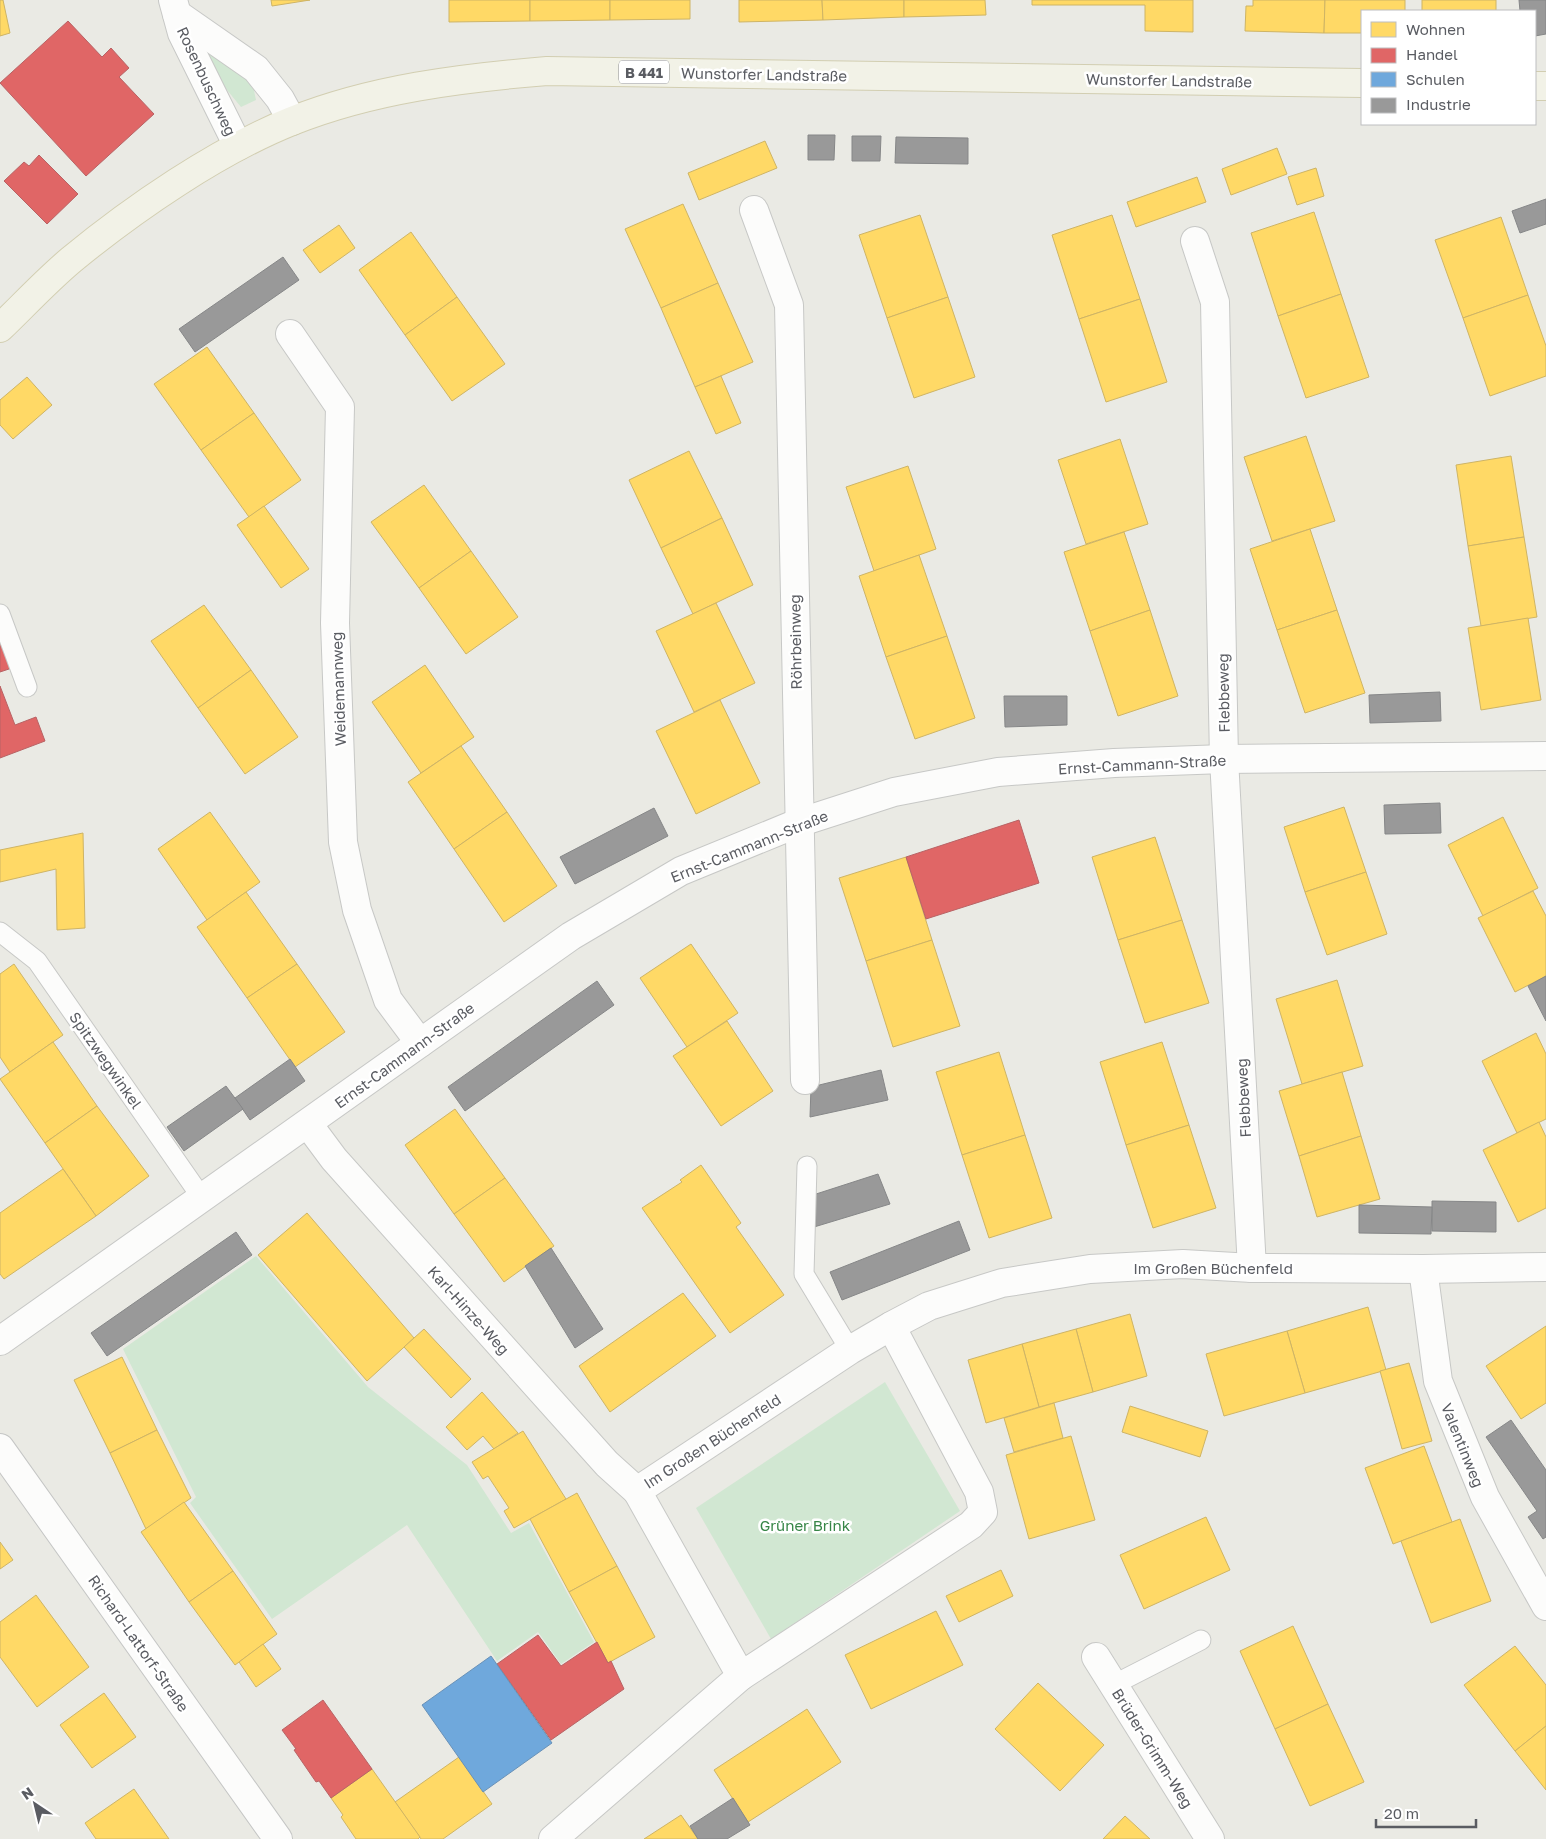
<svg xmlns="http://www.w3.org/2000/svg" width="1546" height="1839" font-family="'Golos Text',sans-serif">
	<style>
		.green { fill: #d1e7d2 }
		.homes { fill: #ffd966; stroke: #ceb465 }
		.shops { fill: #e06666; stroke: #b86365 }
		.schools { fill: #6fa8dc; stroke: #6991b7 }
		.industry { fill: #999; stroke: #868788 }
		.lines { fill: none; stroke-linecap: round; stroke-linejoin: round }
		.lane-casing { stroke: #c7c8c6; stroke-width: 21 }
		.street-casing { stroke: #c7c8c6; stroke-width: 30 }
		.secondary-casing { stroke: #c5c6c5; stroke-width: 30 }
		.primary-casing { stroke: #d2ceb1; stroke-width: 30 }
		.lane { stroke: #fcfcfb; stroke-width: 19 }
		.street { stroke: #fcfcfb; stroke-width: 28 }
		.secondary { stroke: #fcfcfb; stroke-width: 28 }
		.primary { stroke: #f2f2e7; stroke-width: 28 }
		.labels { text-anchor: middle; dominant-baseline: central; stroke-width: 5; stroke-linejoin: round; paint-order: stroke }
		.shield { fill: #fff; stroke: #8c8d91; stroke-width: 1 }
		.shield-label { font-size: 14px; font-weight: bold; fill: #5a5c62 }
		.street-label { font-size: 15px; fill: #5a5c62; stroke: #fff }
		.park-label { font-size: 15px; fill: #368546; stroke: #fff }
	</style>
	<rect width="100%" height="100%" fill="#eaeae4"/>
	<g class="green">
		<polygon points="195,41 240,72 253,86 256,100 241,107 227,90"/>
		<polygon points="256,1256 368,1387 467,1465 511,1533 529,1523 594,1642 561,1664 538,1632 497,1661 407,1525 272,1619 190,1503 196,1497 123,1349"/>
		<polygon points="885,1382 960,1511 771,1639 696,1508"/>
	</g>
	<g class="homes">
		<polygon points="0,0 3,0 10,33 0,36"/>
		<polygon points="271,0 310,0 272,6"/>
		<polygon points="449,0 530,0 530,21 449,22"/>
		<polygon points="530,0 610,0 610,20 530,21"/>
		<polygon points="610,0 690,0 690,19 610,20"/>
		<polygon points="739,0 822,0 823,20 739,22"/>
		<polygon points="822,0 904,0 904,17 823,20"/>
		<polygon points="904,0 985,0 986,15 904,17"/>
		<polygon points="1032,0 1193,0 1193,32 1145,31 1145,5 1032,5"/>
		<polygon points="1253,0 1325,0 1324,33 1245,31 1246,6 1253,6"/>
		<polygon points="1325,0 1405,0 1405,11 1362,11 1362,33 1324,33"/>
		<rect x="1422" y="0" width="74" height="11"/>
		<polygon points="765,141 777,168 699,200 688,173"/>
		<polygon points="1277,148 1287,174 1231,195 1222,169"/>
		<polygon points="1316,168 1324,196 1297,205 1288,177"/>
		<polygon points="1197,177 1206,202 1136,227 1127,202"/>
		<polygon points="683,204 718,283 661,308 625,229"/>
		<polygon points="1314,212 1341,294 1278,316 1251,233"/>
		<polygon points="920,215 948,297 887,318 859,235"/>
		<polygon points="1112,215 1140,299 1079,319 1052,235"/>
		<polygon points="1501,217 1528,295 1463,318 1435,240"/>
		<polygon points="339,225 355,248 320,273 303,250"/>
		<polygon points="411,232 457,297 405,335 359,270"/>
		<polygon points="718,283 753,362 695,387 661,308"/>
		<polygon points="1341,294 1369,377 1306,398 1278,316"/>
		<polygon points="1528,295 1546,346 1546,376 1490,396 1463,318"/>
		<polygon points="457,297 505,364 452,401 405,335"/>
		<polygon points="948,297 975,377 914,398 887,318"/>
		<polygon points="1140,299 1167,382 1106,402 1079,319"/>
		<polygon points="207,347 254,413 201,450 154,384"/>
		<polygon points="721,376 741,423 716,434 695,387"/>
		<polygon points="27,377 52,405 13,439 0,425 0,400"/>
		<polygon points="254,413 301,480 249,517 201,450"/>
		<polygon points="1306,436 1335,521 1272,541 1244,457"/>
		<polygon points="1120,439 1148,524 1086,544 1058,460"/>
		<polygon points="689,451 722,518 661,548 629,480"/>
		<polygon points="1511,456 1524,537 1468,546 1456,465"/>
		<polygon points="908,466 936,549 874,571 846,487"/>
		<polygon points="424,485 471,551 419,588 371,522"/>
		<polygon points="264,506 309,569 281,588 237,525"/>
		<polygon points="722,518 753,585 693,614 661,548"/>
		<polygon points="1310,529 1337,610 1277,630 1250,549"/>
		<polygon points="1124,532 1150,610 1090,631 1064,552"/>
		<polygon points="1524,537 1537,617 1481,626 1468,546"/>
		<polygon points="471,551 518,617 466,654 419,588"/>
		<polygon points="919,555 947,636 886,657 859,576"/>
		<polygon points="716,603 755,683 694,712 656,631"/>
		<polygon points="204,605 251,670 198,708 151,641"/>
		<polygon points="1150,610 1178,696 1118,716 1090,631"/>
		<polygon points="1337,610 1365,693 1305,713 1277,630"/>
		<polygon points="1528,618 1541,700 1481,710 1468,628"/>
		<polygon points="947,636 975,718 915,739 886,657"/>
		<polygon points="425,665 474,737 421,773 372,702"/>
		<polygon points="251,670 298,737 245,774 198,708"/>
		<polygon points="720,700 760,783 696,814 656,731"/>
		<polygon points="461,746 507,812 454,849 408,782"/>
		<polygon points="1344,807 1366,872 1305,892 1284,827"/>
		<polygon points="210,812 260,882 207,920 158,849"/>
		<polygon points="507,812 557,886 504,922 454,849"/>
		<polygon points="1503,817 1538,888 1483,916 1448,845"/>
		<polygon points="83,833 85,928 57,930 56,869 0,882 0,850"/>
		<polygon points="1155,837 1182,920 1118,940 1092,857"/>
		<polygon points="906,857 932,940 866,961 839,878"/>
		<polygon points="1366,872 1387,934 1327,955 1305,892"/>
		<polygon points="1533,891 1546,916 1546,976 1515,992 1478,918"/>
		<polygon points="246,892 297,964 247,998 197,927"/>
		<polygon points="1182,920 1209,1003 1145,1023 1118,940"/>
		<polygon points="932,940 960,1026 893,1047 866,961"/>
		<polygon points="691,944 738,1013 687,1047 640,978"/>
		<polygon points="14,964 63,1035 10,1072 0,1057 0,974"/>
		<polygon points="297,964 345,1032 295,1067 247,998"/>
		<polygon points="1337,980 1363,1066 1302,1084 1276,999"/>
		<polygon points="727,1021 773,1091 721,1126 673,1056"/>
		<polygon points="1536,1033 1546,1054 1546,1119 1517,1133 1482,1061"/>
		<polygon points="53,1042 97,1106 45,1143 0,1079"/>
		<polygon points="1162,1042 1189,1125 1126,1145 1100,1062"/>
		<polygon points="999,1052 1025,1135 962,1155 936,1072"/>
		<polygon points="1342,1072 1361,1136 1299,1156 1279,1091"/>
		<polygon points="97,1106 149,1176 96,1216 45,1143"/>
		<polygon points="455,1109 505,1178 454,1214 405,1145"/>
		<polygon points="1539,1122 1546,1137 1546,1208 1518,1222 1483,1150"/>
		<polygon points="1189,1125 1216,1208 1153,1228 1126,1145"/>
		<polygon points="1025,1135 1052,1218 989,1238 962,1155"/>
		<polygon points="1361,1136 1380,1199 1317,1217 1299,1156"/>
		<polygon points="701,1165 741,1223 736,1227 784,1295 730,1333 642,1208 682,1182 680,1180"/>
		<polygon points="63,1169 96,1216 4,1279 0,1274 0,1213"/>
		<polygon points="505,1178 554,1246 504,1282 454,1214"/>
		<polygon points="307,1213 414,1338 367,1381 258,1255"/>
		<polygon points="683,1293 716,1336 610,1412 579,1366"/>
		<polygon points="1368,1307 1386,1370 1305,1393 1287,1331"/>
		<polygon points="1130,1314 1147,1376 1093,1392 1076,1329"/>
		<polygon points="1546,1326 1546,1403 1521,1419 1486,1366"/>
		<polygon points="424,1329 471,1379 451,1398 404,1347"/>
		<polygon points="1076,1329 1093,1392 1039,1407 1022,1344"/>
		<polygon points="1287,1331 1305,1393 1224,1416 1206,1354"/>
		<polygon points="1022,1344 1039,1407 986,1423 968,1360"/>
		<polygon points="122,1357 157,1430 110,1453 74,1380"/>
		<polygon points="1409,1363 1432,1441 1402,1449 1380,1371"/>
		<polygon points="482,1392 518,1433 494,1449 483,1436 467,1450 446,1427"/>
		<polygon points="1054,1403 1063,1438 1014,1452 1004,1418"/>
		<polygon points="1130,1406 1208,1431 1200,1457 1122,1432"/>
		<polygon points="157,1430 191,1498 146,1529 110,1453"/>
		<polygon points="523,1431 566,1499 514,1528 504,1511 509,1508 488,1476 483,1479 472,1462"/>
		<polygon points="1071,1436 1095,1520 1029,1539 1006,1455"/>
		<polygon points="1424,1446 1452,1522 1393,1544 1365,1468"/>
		<polygon points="577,1493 617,1566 569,1592 530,1519"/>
		<polygon points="184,1502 233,1571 189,1602 141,1532"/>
		<polygon points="1206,1517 1230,1570 1144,1609 1120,1555"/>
		<polygon points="1460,1519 1491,1601 1431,1623 1401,1541"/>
		<polygon points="0,1542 13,1560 0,1569"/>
		<polygon points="617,1566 655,1637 608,1663 569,1592"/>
		<polygon points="1001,1570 1013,1596 959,1622 946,1596"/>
		<polygon points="233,1571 277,1634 235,1665 189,1602"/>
		<polygon points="36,1595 89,1667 37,1707 0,1657 0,1622"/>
		<polygon points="936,1611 963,1665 871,1709 845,1655"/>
		<polygon points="1293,1626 1328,1704 1275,1729 1240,1651"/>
		<polygon points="263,1644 281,1669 256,1687 239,1662"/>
		<polygon points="1515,1646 1546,1685 1546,1726 1515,1751 1464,1685"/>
		<polygon points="1038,1683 1104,1745 1060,1791 995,1729"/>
		<polygon points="104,1693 136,1737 92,1768 60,1725"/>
		<polygon points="1328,1704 1364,1782 1310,1806 1275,1729"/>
		<polygon points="807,1709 841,1762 748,1822 714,1770"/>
		<polygon points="1546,1726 1546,1790 1515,1751"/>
		<polygon points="459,1757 492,1804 443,1839 421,1839 395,1802"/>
		<polygon points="372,1769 420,1837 418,1839 356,1839 341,1817 343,1815 331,1798"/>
		<polygon points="134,1789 169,1839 96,1839 85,1823"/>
		<polygon points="681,1815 698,1839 644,1839"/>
		<polygon points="1125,1816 1150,1839 1103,1839"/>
	</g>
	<g class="shops">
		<polygon points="68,21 102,57 111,48 129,68 119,77 154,114 86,176 0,83"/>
		<polygon points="39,155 78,194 47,224 4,181 24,162 29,166"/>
		<polygon points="0,630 15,667 0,672"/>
		<polygon points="0,686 15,725 36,717 45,741 0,758"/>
		<polygon points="1019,820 1039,883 926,919 906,857"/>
		<polygon points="538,1635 561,1666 597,1642 608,1663 611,1661 624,1689 551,1740 497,1664"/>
		<polygon points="323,1700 372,1769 331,1798 319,1781 316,1782 294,1750 296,1749 282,1730"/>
	</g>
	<polygon class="schools" points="491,1656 552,1743 483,1792 422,1705"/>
	<g class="industry">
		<polygon points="1519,0 1546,0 1546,34 1535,36 1535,11 1520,11"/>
		<polygon points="808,135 835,135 834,160 808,160"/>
		<polygon points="852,136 881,136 880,161 852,161"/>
		<polygon points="896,137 968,138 968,164 895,163"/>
		<polygon points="1546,199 1546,224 1520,233 1512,211"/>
		<polygon points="283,257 299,280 195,352 179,329"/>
		<polygon points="1440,692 1441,721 1370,723 1369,695"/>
		<polygon points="1004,696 1067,696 1067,725 1005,727"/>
		<polygon points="1440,803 1441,833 1385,834 1384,805"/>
		<polygon points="654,808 668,836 575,884 560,857"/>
		<polygon points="1546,976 1546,1021 1528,986"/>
		<polygon points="597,981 614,1005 465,1111 448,1087"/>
		<polygon points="290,1059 305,1081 250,1120 235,1098"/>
		<polygon points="881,1070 888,1100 810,1117 811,1087"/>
		<polygon points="226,1086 243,1109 184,1151 167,1127"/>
		<polygon points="878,1174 890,1204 814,1227 813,1195"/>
		<polygon points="1432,1201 1496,1202 1496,1232 1432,1231"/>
		<polygon points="1359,1205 1432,1207 1431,1234 1359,1233"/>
		<polygon points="959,1221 970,1250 842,1300 830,1272"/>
		<polygon points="236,1232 252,1255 107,1356 91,1333"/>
		<polygon points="551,1248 603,1329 575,1348 525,1266"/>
		<polygon points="1511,1420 1546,1470 1546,1537 1543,1539 1528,1517 1537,1511 1486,1437"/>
		<polygon points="733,1798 750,1825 727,1839 698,1839 690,1826"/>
	</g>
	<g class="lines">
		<g class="lane-casing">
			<g id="lane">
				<polyline points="0,614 27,687"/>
				<polyline points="0,932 37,961 202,1198"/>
				<polyline points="807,1166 804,1274 850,1350"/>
				<polyline points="1113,1685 1201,1640"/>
			</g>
		</g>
		<g class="street-casing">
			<g id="street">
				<polyline points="173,0 182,33 238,146"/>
				<polyline points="177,14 256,69 280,99 292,121"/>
				<polyline points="754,210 789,305 805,1080"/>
				<polyline points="1195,241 1215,302 1224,759 1252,1268"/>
				<polyline points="290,334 340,407 335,623 343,842 357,910 388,1000 420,1043"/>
				<polyline points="308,1124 334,1159 607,1464 637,1491"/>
				<polyline points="1423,1269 1438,1381 1485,1497 1546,1606"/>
				<polyline points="0,1341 571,936 681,871 798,823 894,792 998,772 1114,763 1224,759 1546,756"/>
				<polyline points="1096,1657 1210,1839"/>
				<polyline points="741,1676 971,1525 983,1512 979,1492 891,1326"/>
				<polyline points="553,1839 741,1676 637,1491 850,1350 891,1326 929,1306 1002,1283 1090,1269 1183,1264 1252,1268 1423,1269 1546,1267"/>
			</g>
		</g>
		<g class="secondary-casing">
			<polyline id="secondary" points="0,1448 278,1839"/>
		</g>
		<g class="primary-casing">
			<g id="primary">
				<polyline points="1535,86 1546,86"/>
				<path d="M0,328C23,306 46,281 71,260C133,209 217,151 292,121C372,89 461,78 547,71L1362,83"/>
			</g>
		</g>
		<use href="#lane" class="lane"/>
		<use href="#street" class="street"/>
		<use href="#secondary" class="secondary"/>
		<use href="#primary" class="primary"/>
	</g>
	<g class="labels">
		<rect class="shield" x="619" y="60.5" width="50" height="23" rx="4"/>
		<g class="shield-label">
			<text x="644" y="72">B 441</text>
		</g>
		<g class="street-label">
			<text transform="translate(764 74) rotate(1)">Wunstorfer Landstraße</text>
			<text transform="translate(1169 80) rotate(1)">Wunstorfer Landstraße</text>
			<text transform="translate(207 81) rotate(65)">Rosenbuschweg</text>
			<text transform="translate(795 642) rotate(-91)">Röhrbeinweg</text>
			<text transform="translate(338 689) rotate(-92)">Weidemannweg</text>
			<text transform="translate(1223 693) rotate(-91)">Flebbeweg</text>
			<text transform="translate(1142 764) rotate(-3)">Ernst-Cammann-Straße</text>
			<text transform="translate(749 846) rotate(-22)">Ernst-Cammann-Straße</text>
			<text transform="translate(404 1055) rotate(-36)">Ernst-Cammann-Straße</text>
			<text transform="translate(106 1060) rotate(55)">Spitzwegwinkel</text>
			<text transform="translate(1243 1098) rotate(-93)">Flebbeweg</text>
			<text x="1213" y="1268">Im Großen Büchenfeld</text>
			<text transform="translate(469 1310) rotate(48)">Karl-Hinze-Weg</text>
			<text transform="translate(712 1441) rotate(-33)">Im Großen Büchenfeld</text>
			<text transform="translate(1463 1445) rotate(68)">Valentinweg</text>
			<text transform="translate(139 1643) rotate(55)">Richard-Lattorf-Straße</text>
			<text transform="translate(1153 1748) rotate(58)">Brüder-Grimm-Weg</text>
		</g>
		<g class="park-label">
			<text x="805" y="1525">Grüner Brink</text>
		</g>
	</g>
	<rect x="1361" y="10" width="175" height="115" fill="#ffffff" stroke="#bdbec0"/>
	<rect x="1371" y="22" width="25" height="15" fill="#ffd966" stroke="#bdbec0"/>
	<text x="1406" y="35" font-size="15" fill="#5a5c62">Wohnen</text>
	<rect x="1371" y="48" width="25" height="15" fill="#e06666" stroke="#bdbec0"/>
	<text x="1406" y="60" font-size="15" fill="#5a5c62">Handel</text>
	<rect x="1371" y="72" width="25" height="15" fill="#6fa8dc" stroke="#bdbec0"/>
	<text x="1406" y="85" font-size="15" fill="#5a5c62">Schulen</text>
	<rect x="1371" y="98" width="25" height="15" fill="#999999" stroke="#bdbec0"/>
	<text x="1406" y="110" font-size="15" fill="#5a5c62">Industrie</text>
	<g transform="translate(35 1804) rotate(325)" stroke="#ffffff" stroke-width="4" paint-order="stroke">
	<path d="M0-4L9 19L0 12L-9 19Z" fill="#5a5c62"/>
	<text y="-8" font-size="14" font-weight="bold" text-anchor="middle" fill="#5a5c62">N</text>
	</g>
	<path d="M1376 1819v8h100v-8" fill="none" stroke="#5a5c62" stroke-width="2.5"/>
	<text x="1384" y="1819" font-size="15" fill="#5a5c62" stroke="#ffffff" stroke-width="4" paint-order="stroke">20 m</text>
</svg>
